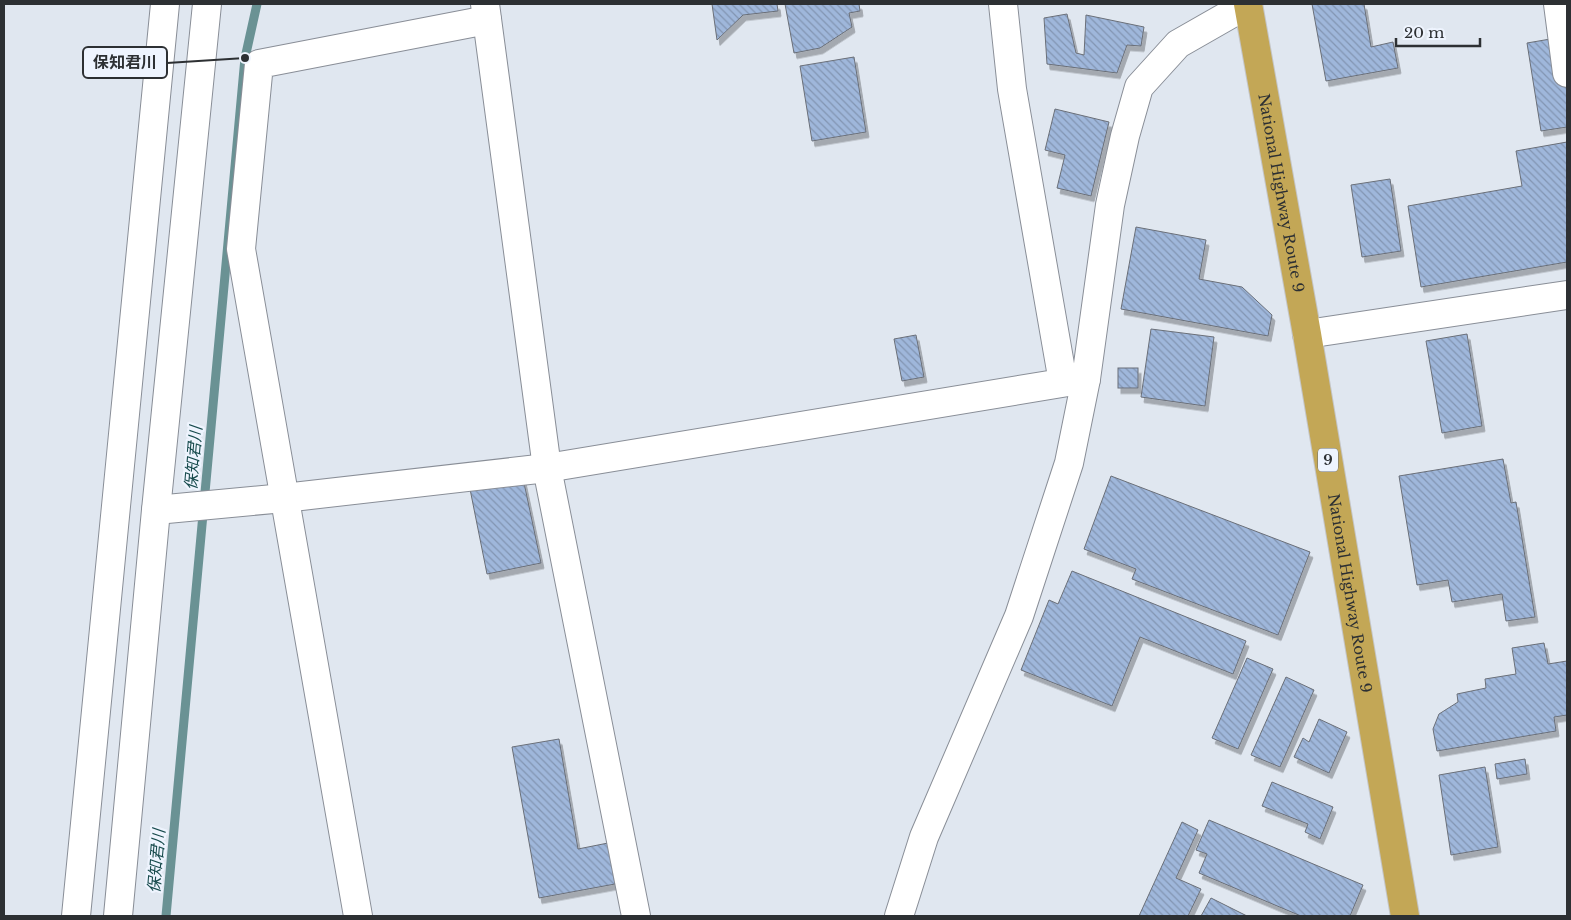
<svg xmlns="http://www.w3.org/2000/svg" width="1571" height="920" font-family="'Libre Baskerville','Noto Sans JP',serif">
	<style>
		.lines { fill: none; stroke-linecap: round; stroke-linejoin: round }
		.stream { stroke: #6a9294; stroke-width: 9 }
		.building { fill: url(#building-back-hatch); stroke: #6a6f78; filter: url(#shadow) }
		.minor-casing { stroke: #898e97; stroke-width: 30 }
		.trunk-casing { stroke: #c4c5c6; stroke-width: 30 }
		.minor { stroke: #fff; stroke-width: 28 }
		.trunk { stroke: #c3a756; stroke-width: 28 }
		.labels { text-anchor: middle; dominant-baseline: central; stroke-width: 4.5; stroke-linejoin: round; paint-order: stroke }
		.shield { fill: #eef4fe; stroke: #676b70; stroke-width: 1 }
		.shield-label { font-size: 14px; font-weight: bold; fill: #2d3033 }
		.street-label { font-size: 15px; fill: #2d3033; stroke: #eef4fe }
		.water-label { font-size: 16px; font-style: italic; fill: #184b4d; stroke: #eef4fe }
		.leader { fill: none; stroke: #2d3033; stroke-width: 2 }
		.callout-dot { fill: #2d3033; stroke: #eef4fe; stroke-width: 2 }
		.callout { fill: #eef4fe; stroke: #2d3033; stroke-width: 2 }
		.callout-label { font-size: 16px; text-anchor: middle; font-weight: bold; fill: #2d3033 }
	</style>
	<defs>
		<pattern id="building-back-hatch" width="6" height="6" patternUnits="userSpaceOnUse" patternTransform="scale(1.25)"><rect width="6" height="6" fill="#9fb7db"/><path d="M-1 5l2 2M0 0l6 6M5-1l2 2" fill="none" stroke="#8295b2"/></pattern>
		<filter id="shadow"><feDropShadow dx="3" dy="5.5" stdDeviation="0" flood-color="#0004"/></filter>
	</defs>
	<rect width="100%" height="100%" fill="#e0e7f0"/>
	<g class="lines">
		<polyline class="stream" points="166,916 245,58 257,4"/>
	</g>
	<g class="building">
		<polygon points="712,4 777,4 778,11 743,15 717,40"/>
		<polygon points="785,4 859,4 860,11 849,13 852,27 820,48 794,53"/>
		<polygon points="1312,4 1364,4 1371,47 1393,42 1398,68 1326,81"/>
		<polygon points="1067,14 1076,53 1084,55 1086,15 1144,27 1141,46 1127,45 1117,73 1047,64 1044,18"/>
		<polygon points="1562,37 1567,71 1567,127 1541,131 1527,43"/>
		<polygon points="854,57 866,132 812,141 800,66"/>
		<polygon points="1055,109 1109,122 1091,196 1057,188 1065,155 1045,150"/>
		<polygon points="1567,142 1567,262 1421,287 1408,206 1522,186 1516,151"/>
		<polygon points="1390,179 1401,251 1362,257 1351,185"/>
		<polygon points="1136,227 1206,240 1199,279 1242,287 1272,315 1268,336 1121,309"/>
		<polygon points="1151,329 1214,337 1205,406 1141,397"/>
		<polygon points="1467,334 1482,426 1442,433 1426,341"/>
		<polygon points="916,335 924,377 902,381 894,339"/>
		<rect x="1118" y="368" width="20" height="20"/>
		<polygon points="1503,459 1511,503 1516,502 1535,617 1506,621 1502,594 1452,602 1448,580 1417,585 1399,476"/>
		<polygon points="1111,476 1310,552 1278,635 1132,579 1136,569 1084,549"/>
		<polygon points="523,478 541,563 487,574 470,489"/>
		<polygon points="1072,571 1246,641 1233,674 1140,637 1112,706 1021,670 1049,600 1058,604"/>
		<polygon points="1544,643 1548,664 1567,661 1567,715 1554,717 1556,731 1437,751 1433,729 1439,714 1458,702 1457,694 1486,688 1485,679 1516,674 1512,648"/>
		<polygon points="1247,658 1273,669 1238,749 1212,738"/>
		<polygon points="1286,677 1314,690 1280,767 1251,755"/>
		<polygon points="1319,719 1347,732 1329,773 1294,757 1303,738 1309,742"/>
		<polygon points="559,739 578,849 608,843 615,884 539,898 512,747"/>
		<polygon points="1525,759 1527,774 1497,779 1495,764"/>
		<polygon points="1485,767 1498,847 1451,855 1439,775"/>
		<polygon points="1272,782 1333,807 1320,839 1305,832 1308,824 1262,806"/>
		<polygon points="1209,820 1363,885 1350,916 1301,916 1199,873 1207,854 1196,850"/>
		<polygon points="1182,822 1198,830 1176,878 1201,889 1188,916 1139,916"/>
		<polygon points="1211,898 1247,916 1201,916"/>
	</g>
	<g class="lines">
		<g class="minor-casing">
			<g id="minor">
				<polyline points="485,4 547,468 636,916"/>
				<polyline points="1003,4 1012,89 1063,382"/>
				<polyline points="1558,4 1567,73"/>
				<polyline points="1307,334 1567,295"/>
				<polyline points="156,510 284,498 547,468 1086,379"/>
				<polyline points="76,916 165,4"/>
				<polyline points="118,916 156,510 207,4"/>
				<polyline points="358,916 241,249 259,64 487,20"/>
				<polyline points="899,916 924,837 1019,616 1069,463 1086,379 1110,205 1125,136 1139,87 1178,44 1248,4"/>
			</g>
		</g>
		<g class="trunk-casing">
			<g id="trunk">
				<path id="s1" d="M1248,4L1307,334L1405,916"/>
			</g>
		</g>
		<use href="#minor" class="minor"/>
		<use href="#trunk" class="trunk"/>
	</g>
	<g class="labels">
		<rect class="shield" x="1318" y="448.5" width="20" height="23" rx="4"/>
		<g class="shield-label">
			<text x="1328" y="460">9</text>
		</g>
		<g class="street-label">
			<text stroke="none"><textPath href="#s1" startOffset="192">National Highway Route 9</textPath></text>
			<text stroke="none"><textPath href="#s1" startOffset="598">National Highway Route 9</textPath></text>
		</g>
		<g class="water-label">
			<text transform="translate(193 458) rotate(-85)">保知君川</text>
			<text transform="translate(156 861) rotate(-85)">保知君川</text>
		</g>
	</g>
	<path class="leader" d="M245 58L167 63"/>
	<circle class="callout-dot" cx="245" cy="58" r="5"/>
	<rect class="callout" x="83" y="47" width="84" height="31" rx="5"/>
	<g class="callout-label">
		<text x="125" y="68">保知君川</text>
	</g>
	<rect width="1571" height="920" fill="none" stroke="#2d3033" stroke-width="10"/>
	<path d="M1396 38v8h84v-8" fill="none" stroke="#2d3033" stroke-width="2.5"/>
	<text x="1404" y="38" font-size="15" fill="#2d3033" stroke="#eef4fe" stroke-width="4" paint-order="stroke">20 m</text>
</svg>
